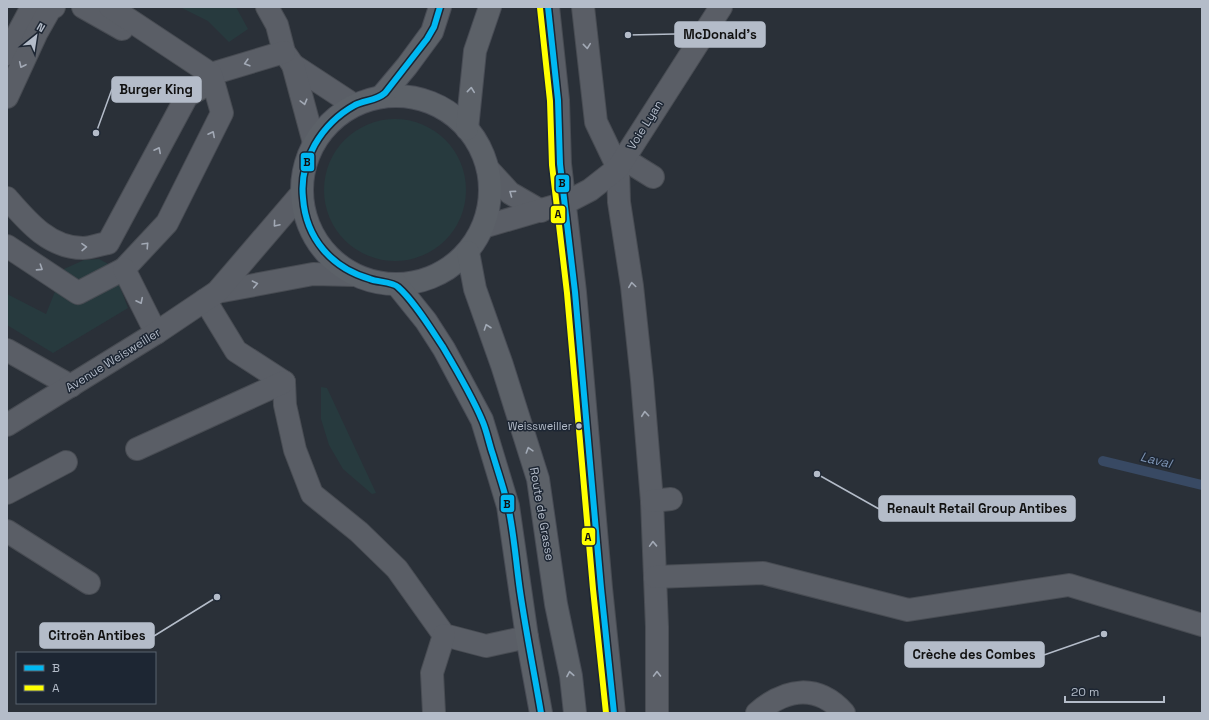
<svg xmlns="http://www.w3.org/2000/svg" width="1209" height="720" font-family="'Space Grotesk',sans-serif">
	<style>
		.green { fill: #273a3e }
		.lines { fill: none; stroke-linecap: round; stroke-linejoin: round }
		.stream { stroke: #384963; stroke-width: 10 }
		.minor-casing { stroke: #484c53; stroke-width: 24 }
		.major-casing { stroke: #484c55; stroke-width: 24 }
		.minor { stroke: #5a5e66; stroke-width: 22 }
		.major { stroke: #5c6168; stroke-width: 22 }
		.bus-1-casing { stroke: #1d2633; stroke-width: 9 }
		.bus-2-casing { stroke: #1d2633; stroke-width: 9 }
		.bus-1 { stroke: #00b8f2; stroke-width: 6 }
		.bus-2 { stroke: #ff0; stroke-width: 6 }
		.oneway { stroke: #a2a9b5 }
		.oneway2 { stroke: #a2aab6 }
		.bus-dot { fill: #b4bcc9; stroke: #1d2633; stroke-width: 1.5 }
		.labels { text-anchor: middle; dominant-baseline: central; stroke-width: 3; stroke-linejoin: round; paint-order: stroke }
		.bus-label { font-size: 11px; fill: #b4bcc9; stroke: #1d2633; text-anchor: end }
		.street-label { font-size: 12px; fill: #b4bcc9; stroke: #1d2633 }
		.water-label { font-size: 13px; font-style: italic; fill: #7c92b1; stroke: #1d2633 }
		.leader { fill: none; stroke: #b4bcc9; stroke-width: 1.5 }
		.callout-dot { fill: #b4bcc9; stroke: #1d2633; stroke-width: 1.5 }
		.callout { fill: #b4bcc9; stroke: #b4bcc9; stroke-width: 1.5 }
		.callout-label { font-size: 13px; text-anchor: middle; font-weight: bold; fill: #111 }
		.line-badge { stroke: #1d2633; stroke-width: 1.5 }
		.pale-badge-label { font-size: 11px; text-anchor: middle; font-weight: bold; fill: #111 }
	</style>
	<rect width="100%" height="100%" fill="#2a3038"/>
	<g class="green">
		<polygon points="180,7 236,7 248,29 229,42 208,21"/>
		<circle cx="395" cy="190" r="71"/>
		<polygon points="99,259 112,266 128,308 53,353 7,325 7,294 46,314 64,269 84,260"/>
		<polygon points="321,387 327,388 376,493 372,494 343,469 329,445 321,419"/>
	</g>
	<g class="lines">
		<polyline class="stream" points="1103,461 1202,485"/>
		<g class="minor-casing">
			<g id="minor">
				<polyline points="83,7 122,29"/>
				<polyline points="267,7 277,25 284,52 293,65 354,105"/>
				<polyline points="548,7 558,100 560,164 575,292 601,588 614,713"/>
				<polyline points="583,7 596,122 618,168 619,202 632,286 642,380 652,501 657,627 657,713"/>
				<polyline points="7,54 32,7"/>
				<polyline points="293,65 314,143"/>
				<polyline points="211,74 284,52"/>
				<polyline points="7,97 37,32 50,9 54,7"/>
				<polyline points="624,159 653,177"/>
				<polyline points="488,169 510,193 541,211"/>
				<path d="M7,198C27,221 49,248 83,248C91,248 100,244 108,243L187,96L213,81"/>
				<polyline points="483,227 565,203 590,190 618,168 721,7"/>
				<polyline points="7,246 78,293 124,269 167,223 222,113 211,74 110,7"/>
				<polyline points="124,269 156,333"/>
				<polyline points="217,292 313,274 353,275"/>
				<polyline points="205,300 236,351 284,382 285,405 295,450 312,494 359,532 397,569 444,635 486,646 527,637"/>
				<polyline points="7,350 71,386"/>
				<polyline points="7,425 156,333 217,292 301,194"/>
				<polyline points="137,449 284,382"/>
				<polyline points="7,493 66,462"/>
				<polyline points="652,501 671,499"/>
				<polyline points="7,531 89,583"/>
				<polyline points="655,577 763,573 908,610 1069,585 1202,625"/>
				<polyline points="434,713 432,673 444,635"/>
				<path d="M757,713C786,688 817,683 844,713"/>
			</g>
		</g>
		<g class="major-casing">
			<g id="major">
				<circle cx="396" cy="190" r="94"/>
				<polyline points="381,97 407,66 432,32 440,7"/>
				<polyline points="467,129 475,51 490,7"/>
				<polyline points="468,252 475,289 502,365 538,479 556,604 571,676 575,713"/>
				<polyline points="397,285 426,321 444,349 482,420 508,506 527,637 541,713"/>
			</g>
		</g>
		<use href="#minor" class="minor"/>
		<use href="#major" class="major"/>
		<g class="bus-1-casing">
			<g id="bus-1">
				<path d="M440,7L434,27L427,39L385,93C376,101 365,100 355,105C321,124 299,161 303,198C306,239 332,268 370,279C377,282 393,282 398,287C414,301 431,329 443,347C456,369 472,396 482,420C487,431 489,444 493,455C498,472 504,489 508,506C514,533 516,563 520,591C526,632 534,672 541,713"/>
				<polyline points="548,7 558,100 560,164 575,292 601,588 614,713"/>
			</g>
		</g>
		<g class="bus-2-casing">
			<polyline id="bus-2" points="540,8 550,101 552,165 567,293 593,589 606,713"/>
		</g>
		<use href="#bus-1" class="bus-1"/>
		<use href="#bus-2" class="bus-2"/>
	</g>
	<defs><path id="oneway-chevron" d="M-2-3.5L2.5 0L-2 3.5" fill="none" stroke-width="1.6" stroke-linecap="round" stroke-linejoin="round"/></defs>
	<g class="oneway">
		<use href="#oneway-chevron" transform="translate(587 46) rotate(84)"/>
		<use href="#oneway-chevron" transform="translate(247 63) rotate(164)"/>
		<use href="#oneway-chevron" transform="translate(22 65) rotate(115)"/>
		<use href="#oneway-chevron" transform="translate(304 102) rotate(75)"/>
		<use href="#oneway-chevron" transform="translate(212 134) rotate(-63)"/>
		<use href="#oneway-chevron" transform="translate(158 150) rotate(-63)"/>
		<use href="#oneway-chevron" transform="translate(512 193) rotate(-144)"/>
		<use href="#oneway-chevron" transform="translate(276 224) rotate(130)"/>
		<use href="#oneway-chevron" transform="translate(146 245) rotate(-47)"/>
		<use href="#oneway-chevron" transform="translate(84 247) rotate(-1)"/>
		<use href="#oneway-chevron" transform="translate(40 268) rotate(33)"/>
		<use href="#oneway-chevron" transform="translate(255 284) rotate(-12)"/>
		<use href="#oneway-chevron" transform="translate(632 285) rotate(-98)"/>
		<use href="#oneway-chevron" transform="translate(140 301) rotate(64)"/>
		<use href="#oneway-chevron" transform="translate(645 414) rotate(-95)"/>
		<use href="#oneway-chevron" transform="translate(653 544) rotate(-92)"/>
		<use href="#oneway-chevron" transform="translate(657 674) rotate(-91)"/>
	</g>
	<g class="oneway2">
		<use href="#oneway-chevron" transform="translate(471 90) rotate(-84)"/>
		<use href="#oneway-chevron" transform="translate(487 327) rotate(-109)"/>
		<use href="#oneway-chevron" transform="translate(529 450) rotate(-107)"/>
		<use href="#oneway-chevron" transform="translate(570 674) rotate(-100)"/>
	</g>
	<circle class="bus-dot" cx="579" cy="426" r="3.5"/>
	<g class="labels">
		<g class="bus-label">
			<text x="572" y="426">Weissweiller</text>
		</g>
		<g class="street-label">
			<text transform="translate(645 125) rotate(-58)">Voie Lyan</text>
			<text transform="translate(113 360) rotate(-32)">Avenue Weisweiller</text>
			<text transform="translate(542 514) rotate(80)">Route de Grasse</text>
		</g>
		<g class="water-label">
			<text transform="translate(1156 460) rotate(14)">Laval</text>
		</g>
	</g>
	<path class="leader" d="M628 35L675 34M96 133L112 89M817 474L879 509M217 597L154 636M1104 634L1044 655"/>
	<g class="callout-dot">
		<circle cx="628" cy="35" r="4"/>
		<circle cx="96" cy="133" r="4"/>
		<circle cx="817" cy="474" r="4"/>
		<circle cx="217" cy="597" r="4"/>
		<circle cx="1104" cy="634" r="4"/>
	</g>
	<g class="callout">
		<rect x="675" y="22" width="90" height="25" rx="4"/>
		<rect x="112" y="77" width="89" height="25" rx="4"/>
		<rect x="879" y="496" width="196" height="25" rx="4"/>
		<rect x="40" y="623" width="114" height="25" rx="4"/>
		<rect x="905" y="642" width="139" height="25" rx="4"/>
	</g>
	<g class="callout-label">
		<text x="720" y="39">McDonald's</text>
		<text x="156" y="94">Burger King</text>
		<text x="977" y="513">Renault Retail Group Antibes</text>
		<text x="97" y="640">Citroën Antibes</text>
		<text x="974" y="659">Crèche des Combes</text>
	</g>
	<g class="line-badge">
		<rect x="300" y="152" width="15" height="20" rx="4" fill="#00b8f2"/>
		<rect x="555" y="174" width="15" height="19" rx="4" fill="#00b8f2"/>
		<rect x="550" y="205" width="16" height="19" rx="4" fill="#ff0"/>
		<rect x="500" y="494" width="15" height="19" rx="4" fill="#00b8f2"/>
		<rect x="581" y="527" width="15" height="19" rx="4" fill="#ff0"/>
	</g>
	<g class="pale-badge-label">
		<text x="307" y="166">B</text>
		<text x="562" y="187">B</text>
		<text x="558" y="218">A</text>
		<text x="507" y="508">B</text>
		<text x="588" y="541">A</text>
	</g>
	<rect width="1209" height="720" fill="none" stroke="#b4bcc9" stroke-width="16"/>
	<rect x="16" y="652" width="140" height="52" fill="#1d2633" stroke="#59626f"/>
	<rect x="24" y="665" width="20" height="6" fill="#00b8f2" stroke="#59626f"/>
	<text x="52" y="672" font-size="12" fill="#b4bcc9">B</text>
	<rect x="24" y="685" width="20" height="6" fill="#ffff00" stroke="#59626f"/>
	<text x="52" y="692" font-size="12" fill="#b4bcc9">A</text>
	<g transform="translate(36 36) rotate(30)" stroke="#1d2633" stroke-width="3" paint-order="stroke">
	<path d="M0-3L7 15L0 10L-7 15Z" fill="#b4bcc9"/>
	<text y="-6" font-size="11" font-weight="bold" text-anchor="middle" fill="#b4bcc9">N</text>
	</g>
	<path d="M1065 696v6h99v-6" fill="none" stroke="#b4bcc9" stroke-width="2"/>
	<text x="1071" y="696" font-size="12" fill="#b4bcc9" stroke="#1d2633" stroke-width="3" paint-order="stroke">20 m</text>
</svg>
